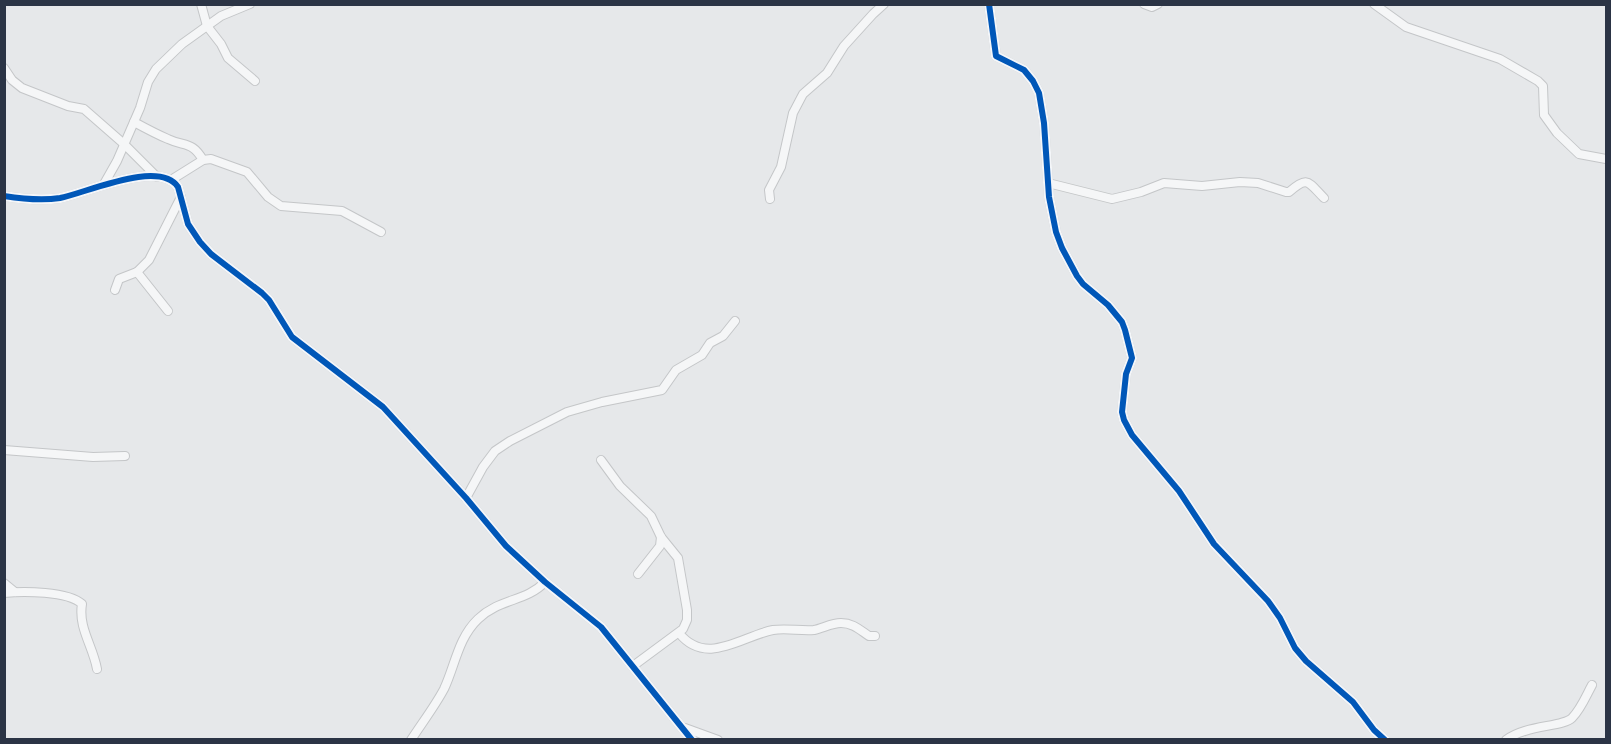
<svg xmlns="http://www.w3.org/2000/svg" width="1611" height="744" font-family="'DM Sans',sans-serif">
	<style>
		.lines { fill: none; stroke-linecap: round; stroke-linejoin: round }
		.minor-casing { stroke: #c4c6c8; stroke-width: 10 }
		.minor { stroke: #f5f6f7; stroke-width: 8 }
		.cycleway-casing { stroke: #f4f6f9; stroke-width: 10 }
		.cycleway { stroke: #0057b8; stroke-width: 6 }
	</style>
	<rect width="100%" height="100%" fill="#e6e8ea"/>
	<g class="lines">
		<g class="minor-casing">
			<g id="minor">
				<polyline points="201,4 207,26 221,44 228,58 255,81"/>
				<polyline points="989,4 996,56 1024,70 1033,81 1039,93 1044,123 1049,197 1056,232 1062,248 1077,276 1083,284 1108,305 1122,322 1125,330 1132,358 1126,374 1122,412 1124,420 1132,435 1179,491 1214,544 1268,601 1280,618 1295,648 1306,661 1353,702 1374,730 1385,740"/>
				<polyline points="1144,4 1152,7 1158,4"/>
				<polyline points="1374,4 1406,27 1500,59 1538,81 1543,86 1544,115 1557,133 1579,154 1606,159"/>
				<polyline points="4,68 12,80 22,88 68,106 84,109 124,144 157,177"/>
				<path d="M134,122C145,128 156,134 168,139C185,147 192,141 203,160"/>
				<polyline points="171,180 203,160 211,159 247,172 268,197 281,206 342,211 381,232"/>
				<path d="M1048,183L1112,199L1141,192L1164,183L1202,186L1240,182L1258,183L1286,192H1289C1308,175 1308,182 1324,198"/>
				<polyline points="104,184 117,161 140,108 148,82 156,69 182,44 221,16 250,4"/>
				<path d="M4,196C23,199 41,201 60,198C86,193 159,159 178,187L188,224L200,242L211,254L262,293L269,300L292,337L383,407L466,498L506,546L545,582L601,627L692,740"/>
				<polyline points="770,199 769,190 781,167 793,113 803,94 827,73 844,46 873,14 884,4"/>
				<polyline points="137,272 168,311"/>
				<polyline points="115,290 119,279 137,272 149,260 181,197"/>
				<polyline points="4,450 93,457 125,456"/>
				<polyline points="601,460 620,486 651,516 661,537 678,558 687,610 687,620 683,629 633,666"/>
				<polyline points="466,498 483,467 495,451 510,441 567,412 602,402 662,390 676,370 702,355 710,343 723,336 735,321"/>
				<polyline points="638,574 660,546 661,537"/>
				<polyline points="4,583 15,592"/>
				<path d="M4,593C23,591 68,591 82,604C78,628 93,646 97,669"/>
				<path d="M679,633C706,667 742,636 773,630C786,628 800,631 814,630C823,628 832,623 841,623C853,623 860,630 869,636H875"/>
				<polyline points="685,728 718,740"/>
				<path d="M411,740C422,723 435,706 444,689C455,666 458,638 478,619C500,598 526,602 545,582"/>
				<path d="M1506,740C1525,725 1563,727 1572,718C1581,709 1586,696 1592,685"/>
			</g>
		</g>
		<use href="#minor" class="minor"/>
		<g class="cycleway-casing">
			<g id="cycleway">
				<polyline points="989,4 996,56 1024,70 1033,81 1039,93 1044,123 1049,197 1056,232 1062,248 1077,276 1083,284 1108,305 1122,322 1125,330 1132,358 1126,374 1122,412 1124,420 1132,435 1179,491 1214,544 1268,601 1280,618 1295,648 1306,661 1353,702 1374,730 1385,740"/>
				<path d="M4,196C23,199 41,201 60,198C86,193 159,159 178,187L188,224L200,242L211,254L262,293L269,300L292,337L383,407L466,498L506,546L545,582L601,627L692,740"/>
			</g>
		</g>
		<use href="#cycleway" class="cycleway"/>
	</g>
	<rect width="1611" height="744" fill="none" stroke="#2b3445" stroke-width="12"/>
</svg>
